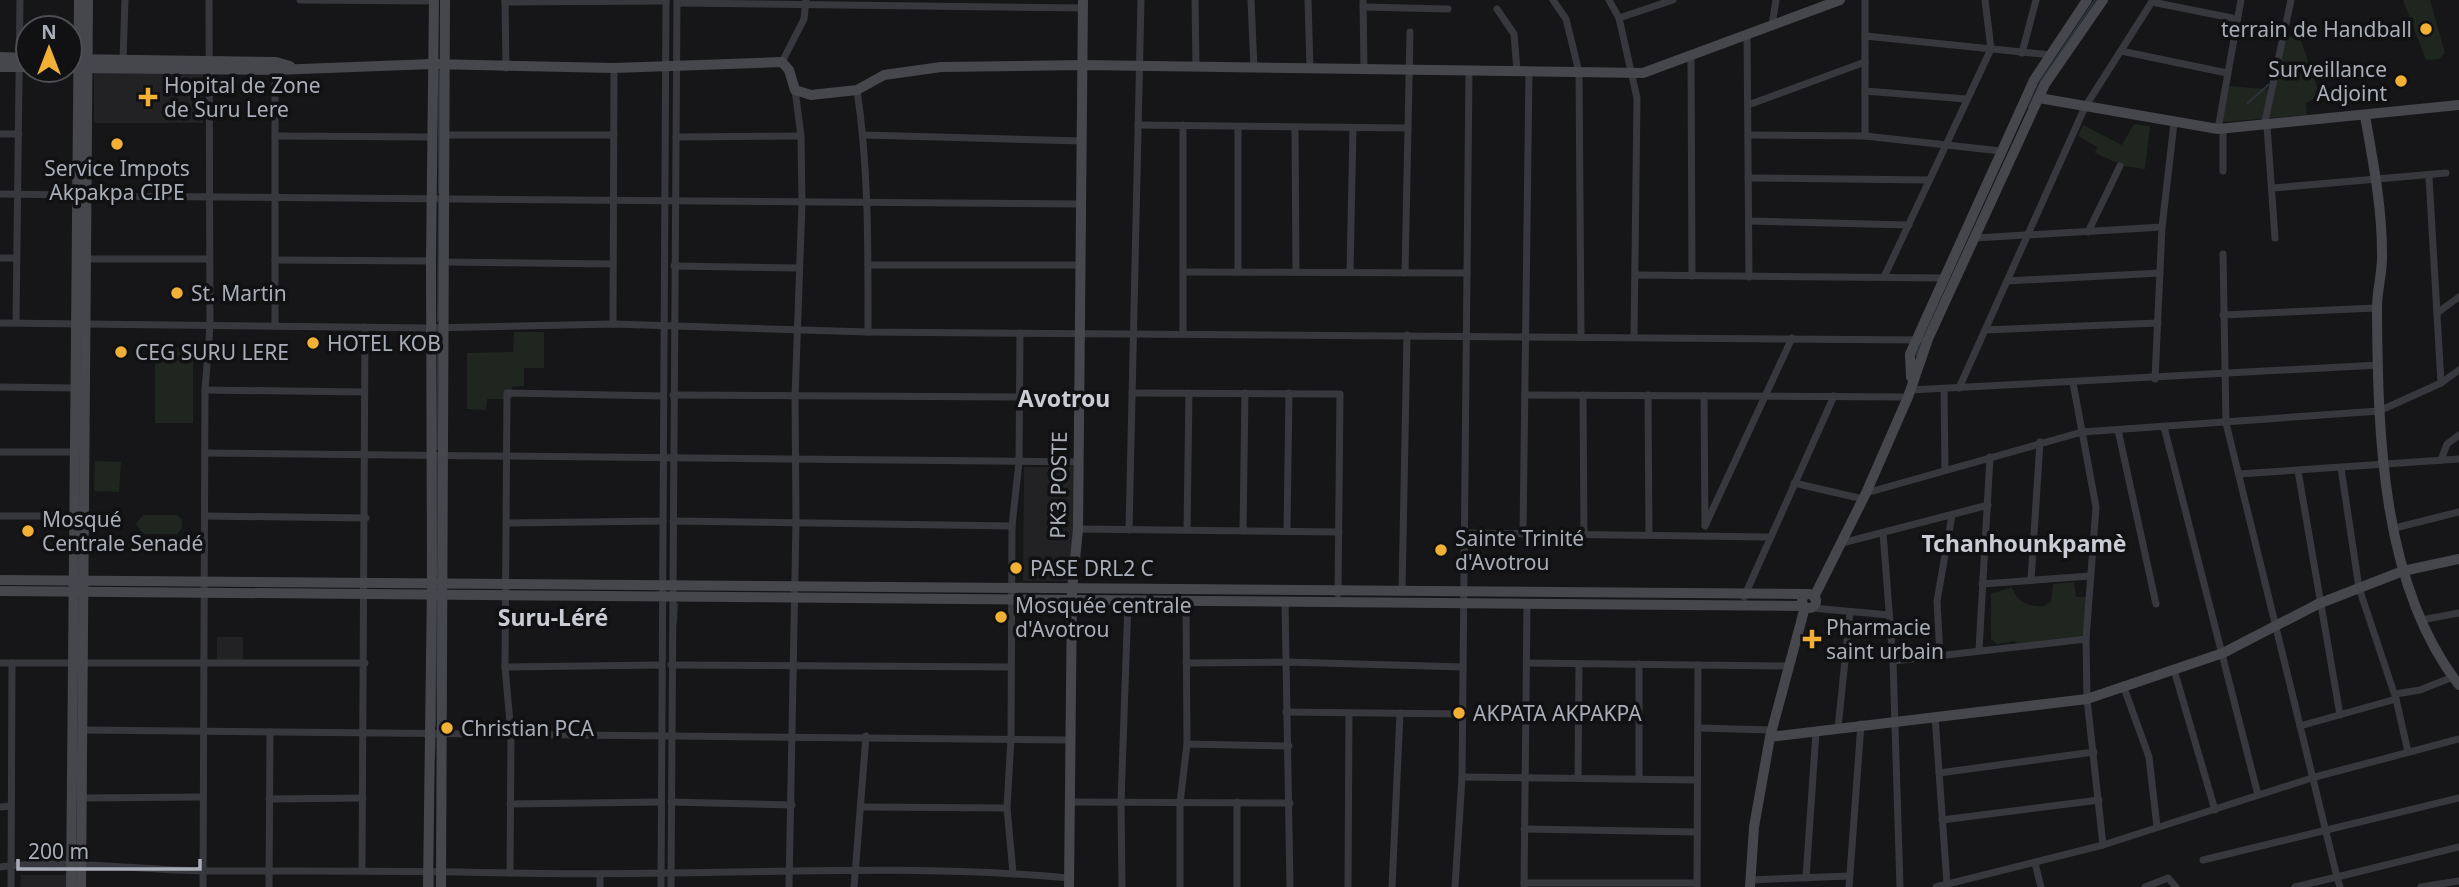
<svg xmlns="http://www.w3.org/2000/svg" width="2459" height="887" font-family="'Noto Sans',sans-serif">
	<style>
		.built { fill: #222225 }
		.green { fill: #1e261f }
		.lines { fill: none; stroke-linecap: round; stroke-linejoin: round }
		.stream { stroke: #2c353c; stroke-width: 2 }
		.street { stroke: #37383d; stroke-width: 7 }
		.secondary { stroke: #45474d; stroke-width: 10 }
		.poi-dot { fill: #f2b134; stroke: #111113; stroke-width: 2.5 }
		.labels { text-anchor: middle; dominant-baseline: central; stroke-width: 7; stroke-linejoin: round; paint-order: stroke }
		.poi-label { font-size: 21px; fill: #a8adb8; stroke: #111113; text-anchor: start }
		.street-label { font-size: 21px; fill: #a8adb8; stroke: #111113 }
		.neighbourhood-label { font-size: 23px; font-weight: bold; fill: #c9ccd4; stroke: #111113 }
	</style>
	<rect width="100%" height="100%" fill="#161618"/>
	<g class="built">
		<polygon points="94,70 203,71 203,123 94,123"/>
		<polygon points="1024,467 1075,467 1074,581 1023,581"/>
		<rect x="217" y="637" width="26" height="24"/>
		<polygon points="21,875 68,875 68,887 20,887"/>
	</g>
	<g class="green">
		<polygon points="2403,0 2430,0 2445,53 2439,59 2426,60"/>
		<polygon points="2299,35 2320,95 2306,103 2307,115 2222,122 2229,86 2275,90 2286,37"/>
		<polygon points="2134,124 2150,126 2145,169 2124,166 2095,153 2097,147 2078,136 2083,125 2122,145"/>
		<polygon points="514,332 544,332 544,368 524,368 524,386 512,387 512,399 487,399 486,410 467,409 467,353 513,352"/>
		<rect x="155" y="348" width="38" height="75"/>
		<polygon points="95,461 121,462 119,492 94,491"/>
		<polygon points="143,515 177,515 182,520 182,528 177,534 143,534 136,524"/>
		<path d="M2074,582L2076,597H2086L2087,635L2016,644L2015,641L1997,644L1991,639V594L2012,587C2017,603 2029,607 2045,606L2051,601L2053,584Z"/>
	</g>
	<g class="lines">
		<g class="stream">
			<polyline points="2248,103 2268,85"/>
			<polyline points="2029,107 2041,81 2095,0"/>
			<polyline points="439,193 439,71"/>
			<polyline points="438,321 439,203"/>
			<polyline points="1916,355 1921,345"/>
			<polyline points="437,449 438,332"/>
			<polyline points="437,459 438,576"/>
			<polyline points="676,623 677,604"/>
			<polyline points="435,726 437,598"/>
			<polyline points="434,759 435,736"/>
			<polyline points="433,874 433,887"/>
		</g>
		<g class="street">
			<polyline points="300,0 434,1"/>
			<polyline points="505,0 506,68"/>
			<polyline points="1195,0 1196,66"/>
			<polyline points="1251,0 1254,68"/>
			<polyline points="1308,0 1310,68"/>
			<polyline points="1363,0 1364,69"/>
			<polyline points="1553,0 1566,19 1579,72 1581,337"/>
			<polyline points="1609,0 1619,18 1637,98 1634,337"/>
			<polyline points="505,2 666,1"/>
			<polyline points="2152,2 2237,19"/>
			<polyline points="677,3 1083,8"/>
			<polyline points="1363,7 1448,9"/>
			<polyline points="1497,9 1514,34 1517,71"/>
			<polyline points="1619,18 1673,0"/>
			<polyline points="1772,25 1776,0"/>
			<polyline points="1747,34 1749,277"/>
			<polyline points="1865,36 2051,55"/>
			<polyline points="2121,51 2227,73"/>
			<polyline points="2022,53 2036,0"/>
			<polyline points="1691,55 1692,276"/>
			<polyline points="123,59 125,0"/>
			<polyline points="782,62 804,19 806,0"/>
			<path d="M857,90C869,170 868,251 868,332"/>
			<polyline points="1865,91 1966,99"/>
			<polyline points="1748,105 1865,62"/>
			<polyline points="1138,125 1408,128"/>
			<polyline points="1183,125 1183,334"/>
			<polyline points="2264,126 2291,0"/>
			<polyline points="2267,126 2275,238"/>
			<polyline points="1238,127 1238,272"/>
			<polyline points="1295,128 1296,272"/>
			<polyline points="2223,128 2223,171"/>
			<polyline points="2218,129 2241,0"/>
			<polyline points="0,134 19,134"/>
			<polyline points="445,135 614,135"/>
			<polyline points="864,135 1082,141"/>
			<polyline points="1748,135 1865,136 2001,151"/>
			<polyline points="275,136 432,137"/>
			<polyline points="1865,136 1865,0"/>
			<polyline points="676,137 801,136"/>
			<polyline points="2429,177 2441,383"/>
			<polyline points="1748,178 1929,180"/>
			<polyline points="2273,188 2446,173"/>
			<polyline points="0,194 75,195"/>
			<polyline points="87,196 1081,204"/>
			<polyline points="1749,221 1909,225"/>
			<polyline points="2088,232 2120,166"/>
			<polyline points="1975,238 2162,227"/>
			<polyline points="2223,254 2226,423 2337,877 2295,887"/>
			<polyline points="0,258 15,258"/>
			<polyline points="86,259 208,259"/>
			<polyline points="275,260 431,261"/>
			<polyline points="443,262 613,264"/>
			<polyline points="868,265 1081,265"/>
			<polyline points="674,266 799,268"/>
			<polyline points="1183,272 1467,273"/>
			<polyline points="1350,272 1353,128"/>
			<polyline points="1405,273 1410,32"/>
			<polyline points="1636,275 1944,278"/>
			<polyline points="1884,277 1991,49 1985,0"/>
			<polyline points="2007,281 2160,273"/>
			<polyline points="2437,313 2459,297"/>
			<polyline points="2223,315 2376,308"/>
			<polyline points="0,323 431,328 613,324 868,332 1920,340"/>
			<polyline points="16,323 20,0"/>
			<polyline points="613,324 614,68"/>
			<polyline points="275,326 275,66"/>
			<polyline points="1985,330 2158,323"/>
			<polyline points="2155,379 2162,227 2174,123"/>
			<polyline points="2073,383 2096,507 2086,639 2087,699 2103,845"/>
			<polyline points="0,387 74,388"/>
			<polyline points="1959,388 2085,107 2153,0"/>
			<polyline points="1944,389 1945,470"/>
			<polyline points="205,390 363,392"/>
			<polyline points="1910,390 2379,365"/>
			<polyline points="1132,393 1340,394 1338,594"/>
			<polyline points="673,395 1019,397"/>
			<polyline points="1525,395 1908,397"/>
			<polyline points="1583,395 1584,535"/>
			<polyline points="1648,395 1649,535"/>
			<polyline points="1704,396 1705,525"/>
			<polyline points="2164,427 2258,795"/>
			<polyline points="2118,430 2156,604"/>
			<polyline points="0,452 75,452"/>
			<polyline points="205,453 1079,462"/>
			<polyline points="2441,460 2447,444 2459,435"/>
			<polyline points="2341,468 2359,588 2396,699 2408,752"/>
			<polyline points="2298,471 2340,715"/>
			<polyline points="2239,474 2459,459"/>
			<polyline points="1794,483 1863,499"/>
			<polyline points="1866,493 2082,432 2379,411 2441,383 2459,370"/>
			<polyline points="0,516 74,516"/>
			<polyline points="205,516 366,518"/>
			<polyline points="673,521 1012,526"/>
			<polyline points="507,523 663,521"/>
			<polyline points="1705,526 1792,338"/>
			<polyline points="2395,528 2459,512"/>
			<polyline points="1078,529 1339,532"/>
			<polyline points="1129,530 1141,0"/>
			<polyline points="1187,530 1189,393"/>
			<polyline points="1243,531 1245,393"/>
			<polyline points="1287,531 1289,393"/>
			<polyline points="1465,533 1769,537"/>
			<polyline points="1883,533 1893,661 1900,887"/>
			<polyline points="1523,534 1529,71"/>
			<polyline points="1842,543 1988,505"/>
			<polyline points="2031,580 2040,442"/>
			<polyline points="1982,584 2090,576"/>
			<polyline points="1402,591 1407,335"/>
			<polyline points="1744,597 1834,396"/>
			<polyline points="1285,602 1290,887"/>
			<polyline points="1812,608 1889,615"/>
			<polyline points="2421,620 2459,613"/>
			<polyline points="1979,650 1990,457"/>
			<polyline points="1940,656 1937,601 1952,515"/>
			<polyline points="1893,661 2086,639"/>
			<polyline points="0,663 73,663"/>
			<polyline points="83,663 365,663"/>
			<polyline points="1186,663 1286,662 1463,667"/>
			<polyline points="1527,663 1790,666"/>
			<polyline points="671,665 1010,667"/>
			<polyline points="505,667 661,665"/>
			<polyline points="2174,670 2215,810"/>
			<polyline points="2123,685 2149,757 2157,827"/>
			<polyline points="2395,694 2420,690 2453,677"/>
			<polyline points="1286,712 1463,714"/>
			<polyline points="1935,716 1947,884"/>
			<polyline points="2300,726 2396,699"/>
			<polyline points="1698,728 1771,730"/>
			<polyline points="1838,728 1850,612"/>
			<polyline points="83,730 1070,740"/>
			<polyline points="1187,744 1289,746"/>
			<polyline points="1939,773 2094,752"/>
			<polyline points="1462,777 1697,780"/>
			<polyline points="1578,778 1579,664"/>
			<polyline points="1639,779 1639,664"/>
			<polyline points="83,798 202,797"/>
			<polyline points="269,799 363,798"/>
			<polyline points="671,802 792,805"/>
			<polyline points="1069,802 1290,803"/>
			<polyline points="1237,802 1237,887"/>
			<polyline points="510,804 660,802"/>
			<polyline points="0,807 11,806"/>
			<polyline points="861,807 1007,808"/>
			<polyline points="1942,820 2099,800"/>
			<polyline points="1524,829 1697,832"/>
			<polyline points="2203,860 2459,798"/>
			<polyline points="2035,863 2041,887"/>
			<path d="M0,867C68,859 136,870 204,871C306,871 408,870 510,873C696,878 883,861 1069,878"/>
			<polyline points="362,870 365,327"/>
			<polyline points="510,873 511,734 505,667 507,393 662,396"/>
			<polyline points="1013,873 1007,808 1011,738 1012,526 1019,462 1020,333"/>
			<polyline points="1806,878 1816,732"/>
			<polyline points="1750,880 1849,876"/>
			<polyline points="1524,883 1697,883"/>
			<polyline points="11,887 12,663"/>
			<polyline points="203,887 205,390 210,326 209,0"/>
			<polyline points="269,887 270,732"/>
			<polyline points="600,887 600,874"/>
			<polyline points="661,887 666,0"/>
			<polyline points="671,887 677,0"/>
			<polyline points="789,887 796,521 795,397 802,203 801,136 795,90"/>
			<polyline points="854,887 866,736"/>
			<polyline points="1122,887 1121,802 1128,601"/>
			<polyline points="1180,887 1180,803 1187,744 1186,602"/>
			<polyline points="1348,887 1349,713"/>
			<polyline points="1392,887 1400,713"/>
			<polyline points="1455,887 1462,777 1469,70"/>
			<polyline points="1524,887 1527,605"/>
			<polyline points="1697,887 1698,665"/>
			<polyline points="1849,887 1861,724"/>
			<polyline points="1936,887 2103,845 2315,777 2459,739"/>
			<polyline points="2145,887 2168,878 2176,887"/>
			<polyline points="2340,887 2337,877 2459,847"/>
			<polyline points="2421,887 2459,881"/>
		</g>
		<g class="secondary">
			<polyline points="0,57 28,58"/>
			<polyline points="70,59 276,62 290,66"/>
			<polyline points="0,67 28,67"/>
			<polyline points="70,68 275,70 432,64 614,68 782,62 789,70 795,90 811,95 857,90 884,75 941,67 1083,65 1643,73 1840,0"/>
			<polyline points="2039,98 2218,129 2459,105"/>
			<path d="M2365,116C2373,161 2382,207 2382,253C2383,273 2376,292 2377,312C2378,433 2381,585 2459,685"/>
			<polyline points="1911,377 1910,354 2034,80 2087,0"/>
			<polyline points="0,580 1808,594"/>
			<polyline points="0,591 1803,606"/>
			<circle cx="1809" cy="601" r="7"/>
			<polyline points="1814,597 1866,493 1908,397 1928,339 2045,84 2103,0"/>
			<polyline points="1770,737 2087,699 2223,653 2318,604 2403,571 2459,559"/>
			<polyline points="71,887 79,0"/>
			<polyline points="81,887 88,0"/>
			<polyline points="428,887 432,583 431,261 434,0"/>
			<polyline points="441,887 445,0"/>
			<polyline points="1069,887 1072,590 1078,529 1083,0"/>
			<polyline points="1750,887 1754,827 1770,737 1805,607"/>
		</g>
	</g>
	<g class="poi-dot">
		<circle cx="2426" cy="29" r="7"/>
		<circle cx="2401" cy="81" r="7"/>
		<path d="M144.5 86.5h7v7h7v7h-7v7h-7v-7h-7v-7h7z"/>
		<circle cx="117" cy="144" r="7"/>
		<circle cx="177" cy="293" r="7"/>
		<circle cx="313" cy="343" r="7"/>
		<circle cx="121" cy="352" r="7"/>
		<circle cx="28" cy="531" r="7"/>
		<circle cx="1441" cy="550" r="7"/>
		<circle cx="1016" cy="568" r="7"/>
		<circle cx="1001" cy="617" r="7"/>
		<path d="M1808.5 628.5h7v7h7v7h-7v7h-7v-7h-7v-7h7z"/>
		<circle cx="1459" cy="713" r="7"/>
		<circle cx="447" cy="728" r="7"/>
	</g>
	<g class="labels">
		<g class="poi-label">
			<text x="2412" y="29" text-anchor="end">terrain de Handball</text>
			<text x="2387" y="69" text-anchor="end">Surveillance<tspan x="2387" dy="24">Adjoint</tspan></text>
			<text x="164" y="85">Hopital de Zone<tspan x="164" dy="24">de Suru Lere</tspan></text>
			<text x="117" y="168" text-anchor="middle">Service Impots<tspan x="117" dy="24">Akpakpa CIPE</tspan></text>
			<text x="191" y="293">St. Martin</text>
			<text x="327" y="343">HOTEL KOB</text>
			<text x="135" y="352">CEG SURU LERE</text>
			<text x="42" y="519">Mosqué<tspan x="42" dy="24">Centrale Senadé</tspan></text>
			<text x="1455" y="538">Sainte Trinité<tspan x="1455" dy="24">d'Avotrou</tspan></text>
			<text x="1030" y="568">PASE DRL2 C</text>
			<text x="1015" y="605">Mosquée centrale<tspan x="1015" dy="24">d'Avotrou</tspan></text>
			<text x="1826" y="627">Pharmacie<tspan x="1826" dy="24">saint urbain</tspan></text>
			<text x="1473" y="713">AKPATA AKPAKPA</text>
			<text x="461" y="728">Christian PCA</text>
		</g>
		<g class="street-label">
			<text transform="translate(1058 485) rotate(-89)">PK3 POSTE</text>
		</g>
		<g class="neighbourhood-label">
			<text x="1064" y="398">Avotrou</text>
			<text x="2024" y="543">Tchanhounkpamè</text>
			<text x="553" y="617">Suru-Léré</text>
		</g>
	</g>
	<g transform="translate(49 49)"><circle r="33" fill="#111113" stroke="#4d4f55" stroke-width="2"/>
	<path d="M0-5L12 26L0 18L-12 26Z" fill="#f2b134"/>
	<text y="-10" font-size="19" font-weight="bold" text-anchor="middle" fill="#a8adb8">N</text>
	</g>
	<path d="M18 859v10h182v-10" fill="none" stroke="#a8adb8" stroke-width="3.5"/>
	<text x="28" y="859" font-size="21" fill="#a8adb8" stroke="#111113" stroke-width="5" paint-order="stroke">200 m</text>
</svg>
